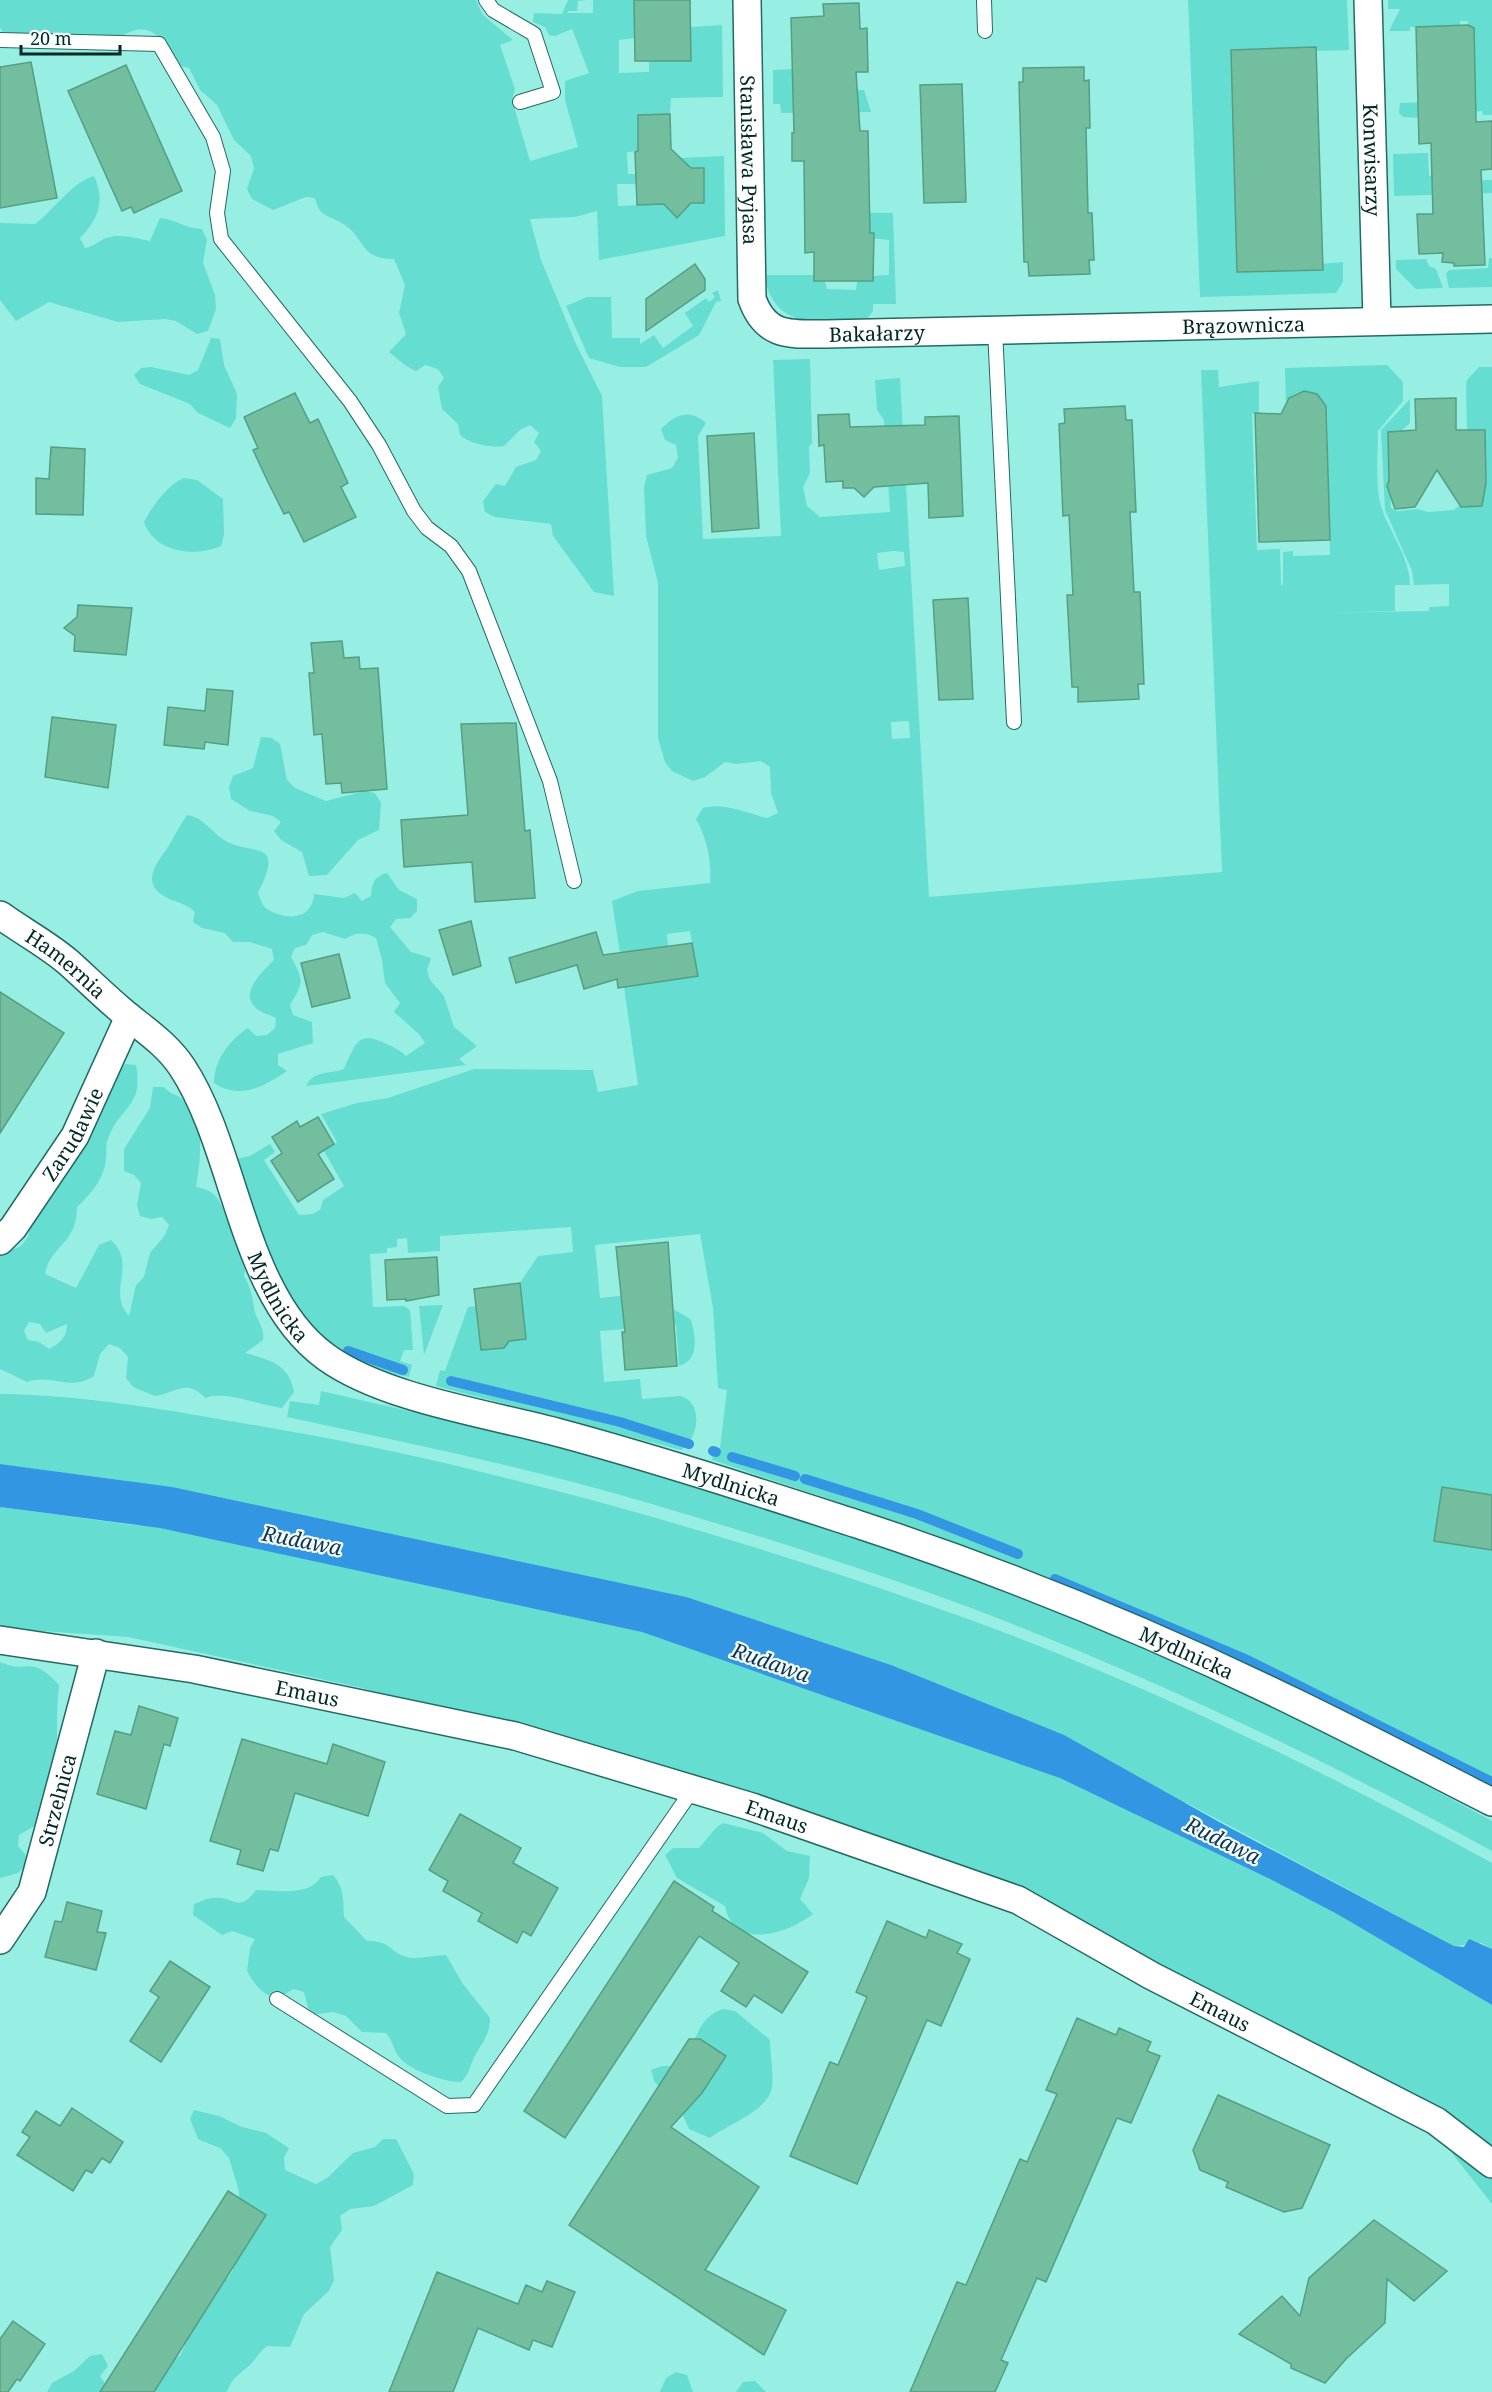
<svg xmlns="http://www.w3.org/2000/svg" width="1492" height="2392" font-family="'Noto Serif',serif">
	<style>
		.green { fill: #65ddd0; fill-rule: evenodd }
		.water { fill: #3396e2 }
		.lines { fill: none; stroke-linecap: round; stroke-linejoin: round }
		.stream { stroke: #3396e2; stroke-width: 10 }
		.building { fill: #74bea0; stroke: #549e81; stroke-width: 1.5 }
		.lane-casing { stroke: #246963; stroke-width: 16 }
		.street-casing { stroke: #246963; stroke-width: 30 }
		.lane { stroke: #fff; stroke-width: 14 }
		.street { stroke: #fff; stroke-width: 27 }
		.labels { text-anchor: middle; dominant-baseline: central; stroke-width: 4.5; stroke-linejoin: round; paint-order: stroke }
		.street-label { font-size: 20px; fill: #002825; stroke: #f7fffe }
		.water-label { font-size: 21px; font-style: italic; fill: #0d3554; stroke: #f7fffe }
	</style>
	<rect width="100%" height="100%" fill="#97efe4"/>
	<g class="green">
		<path d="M0,0H476L483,15L513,40L500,45L515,89L512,100L530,161L578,147L565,100V81L589,73L572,29L555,36L549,35L545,27L533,22L534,13L562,14L568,0H588L578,1L577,11H568V13H593V0H634L635,38L619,40V73L649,72V61H691V27L722,25L723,97L671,98L670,114L638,115V151L627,152L628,174H636V184H617L618,206L667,204L673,213H682L688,204L704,203V168H691L680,158L724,156L725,236L599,260L597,211L575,217L530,219L541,260L576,344L602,396L614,596L594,592L553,536L551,524L495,517L485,512L483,501L496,484L505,486L516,467L536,460L541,451L534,442L539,433L530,425L520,430L504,446C489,448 471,444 460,435L458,424L442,409L438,387L444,378L438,369L425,365L416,371L406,366L389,352L406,334L399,313L405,285L394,259C360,259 366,240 345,225C330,215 319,218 315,198L306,197L273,210L252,199L247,189L254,168L251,156L234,140L217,105L200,90L189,68L168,63C166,56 165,44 160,39C147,22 124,30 114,45L70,43L46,49H21L12,43L0,28Z"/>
		<polygon points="1188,0 1347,0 1349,50 1316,51 1315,47 1231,50 1237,272 1322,270 1322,264 1343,262 1343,282 1336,293 1200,297"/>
		<polygon points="1388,0 1492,0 1492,115 1483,115 1482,111 1420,118 1403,117 1399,113 1400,103 1424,102 1468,27 1468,21 1460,21 1460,26 1410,27 1410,31 1389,31 1400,9 1388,9"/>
		<polygon points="793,69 841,91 864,90 871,112 781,113 780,104 773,104 773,70"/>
		<polygon points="1428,153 1429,176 1464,175 1465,181 1492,180 1492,193 1394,196 1393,154"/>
		<path d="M94,176C106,201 98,220 80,238L85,248C95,246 98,241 106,238C120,233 136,238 150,241L160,218C176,219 186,229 202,229L207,240L203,263L215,295L216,309L208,331L197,334L176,321L165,319L118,322L49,302L16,321L0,300V223L35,224C54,210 72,182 94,176Z"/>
		<path d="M822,212L893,213L896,304H873V311L866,320C824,321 778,333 765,280L767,275H814V281H825L827,289L856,290L857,281H873V276L889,275V240L822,233Z"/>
		<polygon points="1489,258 1492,258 1492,287 1449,288 1446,274 1449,270 1488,268"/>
		<polygon points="1426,259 1429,266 1436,269 1443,288 1416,289 1396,269 1396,260"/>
		<polygon points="718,290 721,301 716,302 699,335 646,367 620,367 589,358 566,306 587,297 611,297 612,338 640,338 640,344 654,335 663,348 693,326 685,313 706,298 709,302 715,297 712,293"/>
		<polygon points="211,338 220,339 224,365 237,394 236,418 230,428 198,413 190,404 140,384 134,375 141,368 151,367 189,375 198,370"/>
		<path d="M810,359L812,443L809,447L810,473L803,487L807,506L820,517L890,512L884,420L877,410L875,380L900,378L929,897L1222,872L1201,370H1218L1219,387L1259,381V413L1252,414L1257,550L1280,549L1281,585H1283V552L1293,551V556L1330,555L1327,406C1317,391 1297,384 1286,404L1285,368L1387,365L1403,382V401L1378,431C1378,455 1375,484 1381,506C1389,532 1410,557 1410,585H1395V611L1323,613L1429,611V607L1449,606V584L1414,585L1412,571L1385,510L1381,430L1410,399V423L1401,431L1388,432L1391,508L1397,511L1418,509L1428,512L1454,510L1460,505H1480L1483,498L1485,430H1467L1466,385L1467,380L1479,367H1492V1495L1443,1487L1492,1550V1786L1257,1668L1055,1583L931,1533L712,1460L714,1447L720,1448L727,1390L718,1388L713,1308L700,1234L595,1245L600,1298C612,1297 623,1295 634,1295C643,1295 686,1314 691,1320C696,1337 699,1361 679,1366L676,1325L600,1331L604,1382L640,1379L642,1399L680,1396C704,1401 699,1440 681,1450L436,1386L440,1370L445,1371L468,1307L476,1306L481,1344L488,1349L504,1348L509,1341L526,1339L520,1283L538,1256L573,1252L571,1227L440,1236V1251L408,1253L407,1238L397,1239V1247L387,1248V1253L370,1254L373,1307L404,1306L410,1310L413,1350H404L400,1361L412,1365L409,1377C293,1356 268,1258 236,1159L250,1156L270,1144L275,1152L264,1160L299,1215L313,1214L320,1210L323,1200L344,1186L324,1151L337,1142L321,1114L357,1103L388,1098L474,1069L593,1070L598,1092L638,1085L624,987L696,966L690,931L667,934L668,946L620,953L612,901L638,891L710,883C712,862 707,838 696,819L703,808C724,802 746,813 767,818L778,813L771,793L770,767L761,761L736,764L725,762L705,777L693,781L672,771L665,762L658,738V583L646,536L644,487L647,475L672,468L678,458L676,445L665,440L661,429C676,415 688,408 706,423L698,436L703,539L781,536L773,360ZM894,551L904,552L905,566L879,570L877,553ZM909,721L910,738L892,739L891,722Z"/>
		<path d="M184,478L197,480L223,499L224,534L221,546C194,558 154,552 144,522C151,508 169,483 184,478Z"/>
		<polygon points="261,737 272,738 280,744 287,780 295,788 326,801 365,791 375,793 381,803 379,830 358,840 327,875 309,876 302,852 281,840 274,831 281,822 273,816 250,811 231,799 229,787 233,776 253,768"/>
		<path d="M187,815C203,817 210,831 224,840C252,857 286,837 258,893C260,898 262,906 267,909C287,921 312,920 314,894L344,898L355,893L362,901L371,896C372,883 374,877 387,873L399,890L417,899V911L410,918L396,919L390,927L411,952L431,958L427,970L430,980L444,996L454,1027L477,1046L459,1059L466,1065L306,1086C315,1069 328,1075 344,1069C357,1039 359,1030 391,1046C397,1049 401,1051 406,1056L425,1043L419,1034L394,1012L400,1003L385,983L382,960L376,938C364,932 357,932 345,939L323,932L312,935L306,945L295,948L291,957C304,981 304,981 290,1005L293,1015L312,1022L313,1043L278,1054V1065L287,1071C263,1087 240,1100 214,1083C214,1061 229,1040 248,1028L256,1036L267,1035L275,1028L276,1018C270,1015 259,1012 255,1007C239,992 264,970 274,960L272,949L250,942H233L225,933L202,928L193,922L195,912C185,902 174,903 162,895C141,880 158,862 168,847C174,837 180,825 187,815Z"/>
		<path d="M125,1064L136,1065C144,1106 121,1106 109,1136C105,1145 107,1151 106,1160C103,1180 92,1193 77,1207C77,1245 50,1245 45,1274L76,1288L99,1245L111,1240C138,1265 106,1291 129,1316L136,1285L144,1277L150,1253L165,1235L169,1225L162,1217L151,1219L140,1216L137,1205L141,1183L134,1175L124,1171V1149L150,1108L153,1087H164C171,1095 176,1094 183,1099C207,1115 200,1164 196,1187C230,1192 217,1220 241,1235L246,1264L244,1276C251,1288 252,1295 254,1308C256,1321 265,1326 263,1340L245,1353C270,1360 289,1364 294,1392L282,1408C258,1405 225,1390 205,1398C187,1378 177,1393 155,1396L133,1387L126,1378L128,1357L120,1348L109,1344L100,1354L94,1376C71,1392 50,1373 27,1382L0,1369V1255L21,1246L28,1237L37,1195ZM29,1322L40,1324L46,1333L67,1324C67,1337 60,1343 49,1349L39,1342L28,1340L24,1331Z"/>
		<polygon points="443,1305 424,1355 419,1306"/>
		<path d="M321,1391L510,1434L619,1463L736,1497L963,1574L1079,1621L1293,1714L1492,1821V1851C1324,1759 1150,1676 971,1608C864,1568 754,1534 645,1502C527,1467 407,1443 287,1417L290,1401L319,1405Z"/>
		<path d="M0,1394C95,1395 189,1414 282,1430C389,1448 494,1474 599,1502C723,1536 847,1575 968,1619C1149,1685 1324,1771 1492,1863V1949L1481,1943L1454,1946L1183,1801L1268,1878L1337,1914L1492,2005V2204L1436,2133L1130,1955L762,1798L358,1687L128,1637L0,1628V1507L140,1526L127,1481L0,1464Z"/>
		<path d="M0,1662C29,1675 29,1653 59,1685C57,1703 57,1720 57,1738C56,1752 51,1757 56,1771L38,1824L19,1835L18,1846L25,1854L27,1864L18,1873L0,1878Z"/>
		<path d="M723,1823L763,1833L787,1851L810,1856L809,1878L800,1899L813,1914C787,1934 734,1951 725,1906L677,1878L665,1855L673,1848H699C708,1839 712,1829 723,1823Z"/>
		<path d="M333,1875C345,1889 343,1900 344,1917L367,1941C392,1941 388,1951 406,1957C417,1960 434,1955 446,1955L463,1984L490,2018C490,2038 479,2045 472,2062C469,2070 468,2075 461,2082C444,2082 406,2070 397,2054C393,2047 392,2040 386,2033L362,2032L346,2016L333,2012L310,2015L304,1992L293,1989C272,2006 258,1991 247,1971L250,1948L255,1939L232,1931L222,1935L193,1915L194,1904C200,1902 207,1898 213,1898C235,1895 237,1915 256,1890C278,1890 308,1897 321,1877Z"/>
		<path d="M723,2009L735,2011L770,2040C770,2054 774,2076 772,2087C769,2111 726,2125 710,2138L689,2129L679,2107L654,2081L651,2070L662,2066H674C680,2061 686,2055 690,2048C700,2030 702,2016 723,2009Z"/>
		<path d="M194,2110L219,2116L242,2127L266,2133L289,2148L284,2158L285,2170L316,2184L327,2178L353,2153L375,2147L383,2139H396L414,2174L413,2185L374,2206L350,2209L340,2216L342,2230L330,2247L334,2280L329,2291L304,2314L290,2347L267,2346C259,2352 256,2359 250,2365C240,2374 231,2378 227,2392H47L52,2383L74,2371L90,2356L102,2354L108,2366L100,2376L106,2385L180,2356L209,2291L228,2278L233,2270L231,2258L243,2223L238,2188L229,2158L220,2148L198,2139L190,2119Z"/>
		<polygon points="676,2372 687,2375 693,2392 660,2392 666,2378"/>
		<polygon points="755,2381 766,2392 736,2392 743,2382"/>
	</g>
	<polygon class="water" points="0,1464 172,1487 686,1597 891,1665 1064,1735 1221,1823 1454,1946 1464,1947 1469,1939 1492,1949 1492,2005 1337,1914 1268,1878 1060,1778 642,1632 160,1528 0,1507"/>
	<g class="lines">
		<g class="stream">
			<polyline points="348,1351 403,1370"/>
			<polyline points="451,1381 620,1422 689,1444"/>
			<polyline points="713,1451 716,1452"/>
			<polyline points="732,1457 795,1476"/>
			<polyline points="805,1479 917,1514 1018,1554"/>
			<polyline points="1055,1579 1243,1658 1492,1782"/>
		</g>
	</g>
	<g class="building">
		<polygon points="634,0 690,0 691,61 635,61"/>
		<polygon points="859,3 860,29 867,28 868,72 856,72 860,131 868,131 870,233 874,233 873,281 814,281 814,252 805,253 804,161 792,161 792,133 794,133 791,18 824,16 823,4"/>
		<polygon points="1468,25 1474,28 1476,122 1492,121 1492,169 1481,170 1485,265 1454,266 1454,263 1442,262 1443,253 1419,254 1417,214 1433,214 1431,143 1419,144 1416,27"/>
		<polygon points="1316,47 1323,270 1237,272 1231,50"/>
		<polygon points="31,62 57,198 0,208 0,67"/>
		<polygon points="126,65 182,191 134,213 131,207 122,211 68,91"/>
		<polygon points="1084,67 1084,81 1089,80 1090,128 1086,128 1088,213 1092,213 1094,260 1089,260 1090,274 1029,276 1028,262 1024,262 1019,82 1023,82 1023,68"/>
		<polygon points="962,84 966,202 924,203 920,85"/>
		<polygon points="670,114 671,149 691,168 704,168 704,203 691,203 677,218 664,204 637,205 635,152 638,151 638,115"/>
		<polygon points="695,264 705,279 705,290 646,331 646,299"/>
		<polygon points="1304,391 1317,394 1326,406 1330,540 1259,542 1255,413 1281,414 1289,398"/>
		<polygon points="295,393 310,423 318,419 348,483 341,487 356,517 304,542 289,512 284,514 268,482 253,450 258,448 244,417"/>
		<polygon points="1456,398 1456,430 1485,430 1486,483 1482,506 1461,507 1437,470 1415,507 1395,509 1387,486 1389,481 1388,432 1416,430 1415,399"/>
		<polygon points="1125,406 1126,420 1132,420 1136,512 1130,512 1133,573 1134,592 1140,592 1144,684 1138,684 1139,699 1078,702 1078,687 1072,687 1067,595 1073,595 1069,515 1063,516 1059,424 1065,423 1064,409"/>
		<polygon points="849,414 850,427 925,425 925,417 959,416 963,516 929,518 928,483 874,487 864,497 854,488 843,488 843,481 826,482 824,445 819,446 818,415"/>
		<polygon points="754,433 759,528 712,532 707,436"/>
		<polygon points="51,447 85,449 83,515 36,514 36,478 49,479"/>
		<polygon points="968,598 973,699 939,700 933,600"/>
		<polygon points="78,605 132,608 126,655 74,651 75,636 64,628 77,617"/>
		<polygon points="342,641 344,658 359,657 360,669 378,668 387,789 342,793 341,783 326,784 322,734 314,735 309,673 314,673 311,643"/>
		<polygon points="207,689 233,691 228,745 205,742 204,749 164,745 168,707 205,711"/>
		<polygon points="52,717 116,725 108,788 45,777"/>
		<polygon points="516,723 525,831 530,830 535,898 475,902 472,862 404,867 401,820 468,815 461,724"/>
		<polygon points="471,921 481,966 453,975 439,930"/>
		<polygon points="596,932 603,955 692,943 698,976 618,988 617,979 584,989 577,965 516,983 509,958"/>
		<polygon points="339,954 350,998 312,1007 301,963"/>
		<polygon points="0,992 64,1033 0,1133"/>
		<polygon points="318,1117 334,1144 318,1154 334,1179 298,1202 271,1161 282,1153 272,1137 297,1121 300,1127"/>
		<polygon points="668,1242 677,1366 625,1370 622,1332 625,1332 616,1247"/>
		<polygon points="437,1257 439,1295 406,1301 406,1299 387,1300 385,1260"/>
		<polygon points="520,1283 526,1339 509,1341 504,1348 481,1350 474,1289"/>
		<polygon points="1442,1487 1492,1495 1492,1550 1434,1541"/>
		<polygon points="139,1706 178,1718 170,1746 164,1744 146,1809 97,1794 115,1731 131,1735"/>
		<polygon points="242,1739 327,1764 333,1744 385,1762 368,1816 295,1793 278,1851 270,1849 263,1871 237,1864 241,1850 210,1841"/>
		<polygon points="460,1814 521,1848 513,1863 558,1888 531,1936 523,1931 517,1943 478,1921 482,1913 443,1891 448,1881 429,1870"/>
		<polygon points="674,1881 714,1907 712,1911 808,1972 782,2013 754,1995 746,2007 721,1991 739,1963 699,1936 565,2138 524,2111"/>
		<polygon points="67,1902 102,1911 97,1932 106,1933 96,1970 45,1957 55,1921 62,1922"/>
		<polygon points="887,1921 926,1938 929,1930 962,1944 957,1953 970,1959 941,2026 927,2020 857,2184 790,2156 830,2062 838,2065 867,1997 856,1992"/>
		<polygon points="170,1961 210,1987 161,2062 130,2041 159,1997 150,1991"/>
		<polygon points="1077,2018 1116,2035 1119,2028 1151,2042 1147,2051 1160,2056 1131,2123 1117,2118 1046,2282 1037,2278 1001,2360 1008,2363 995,2392 910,2392 957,2282 966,2285 1020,2159 1027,2162 1057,2094 1046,2090"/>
		<polygon points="689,2039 700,2039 726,2056 702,2093 671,2127 759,2187 705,2270 786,2310 764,2355 569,2225"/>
		<polygon points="1218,2095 1330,2145 1302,2208 1284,2212 1226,2187 1228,2182 1200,2170 1193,2150"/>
		<polygon points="72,2108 123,2142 110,2163 102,2158 92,2173 86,2170 73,2191 17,2155 30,2137 22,2132 36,2111 60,2126"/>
		<polygon points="228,2191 266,2215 154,2392 100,2392"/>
		<polygon points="1374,2220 1447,2271 1414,2301 1387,2279 1385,2323 1346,2359 1325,2383 1291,2368 1291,2364 1239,2334 1282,2296 1300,2316 1309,2278"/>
		<polygon points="437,2272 518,2304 526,2285 542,2292 547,2281 575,2292 552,2347 533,2340 529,2350 478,2328 453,2392 389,2392"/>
		<polygon points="13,2321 45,2344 20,2381 17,2379 8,2392 0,2392 0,2339"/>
	</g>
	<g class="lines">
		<g class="lane-casing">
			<g id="lane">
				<polyline points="486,0 493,10 534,34 553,92 520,102"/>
				<polyline points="984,0 985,31"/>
				<polyline points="0,40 159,44 213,137 223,171 217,213 221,239 350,401 379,445 414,511 427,528 451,546 469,571 550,781 574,881"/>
				<polyline points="995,330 1014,722"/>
				<polyline points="277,1999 447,2106 474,2105 693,1789"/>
			</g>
		</g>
		<g class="street-casing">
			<g id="street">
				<path id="s1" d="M747,0L752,299C766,338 791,334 826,334L1492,319"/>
				<path id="s2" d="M1368,0L1377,320"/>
				<path id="s3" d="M0,915C22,931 47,944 68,962C86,978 103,995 122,1011C143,1029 166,1043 182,1067C237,1150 241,1296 326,1357C384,1399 490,1414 560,1433C660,1460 758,1492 857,1524C1006,1573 1155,1634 1296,1703C1362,1735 1427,1769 1492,1802"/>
				<path id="s4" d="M0,1241L13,1228L75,1136L129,1017"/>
				<path id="s5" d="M0,1640L194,1669L515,1736L752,1807L1018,1900L1152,1976L1436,2121L1492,2164"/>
				<path id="s6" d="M0,1940L32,1892L96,1653"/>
			</g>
		</g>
		<use href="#lane" class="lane"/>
		<use href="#street" class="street"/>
	</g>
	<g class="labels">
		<g class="street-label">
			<text stroke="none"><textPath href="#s2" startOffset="160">Konwisarzy</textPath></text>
			<text stroke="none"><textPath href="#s1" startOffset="160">Stanisława Pyjasa</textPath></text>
			<text stroke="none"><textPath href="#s1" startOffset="807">Brązownicza</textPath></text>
			<text stroke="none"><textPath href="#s1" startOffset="440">Bakałarzy</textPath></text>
			<text stroke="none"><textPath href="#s3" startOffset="82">Hamernia</textPath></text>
			<text stroke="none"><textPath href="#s4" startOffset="130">Zarudawie</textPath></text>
			<text stroke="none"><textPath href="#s3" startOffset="488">Mydlnicka</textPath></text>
			<text stroke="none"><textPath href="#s3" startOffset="992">Mydlnicka</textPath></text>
			<text stroke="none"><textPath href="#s3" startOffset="1478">Mydlnicka</textPath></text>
			<text stroke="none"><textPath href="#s5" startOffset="312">Emaus</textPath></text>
			<text stroke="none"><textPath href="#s6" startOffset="153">Strzelnica</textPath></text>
			<text stroke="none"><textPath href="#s5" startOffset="798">Emaus</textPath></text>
			<text stroke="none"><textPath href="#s5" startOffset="1284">Emaus</textPath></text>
		</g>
		<g class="water-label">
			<text transform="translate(302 1540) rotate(11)">Rudawa</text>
			<text transform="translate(771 1662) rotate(19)">Rudawa</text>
			<text transform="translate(1223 1840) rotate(26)">Rudawa</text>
		</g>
	</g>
	<path d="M21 45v9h99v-9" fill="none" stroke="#002825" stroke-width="3"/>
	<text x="30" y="45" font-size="18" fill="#002825" stroke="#f7fffe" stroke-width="4.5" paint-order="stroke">20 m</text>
</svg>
